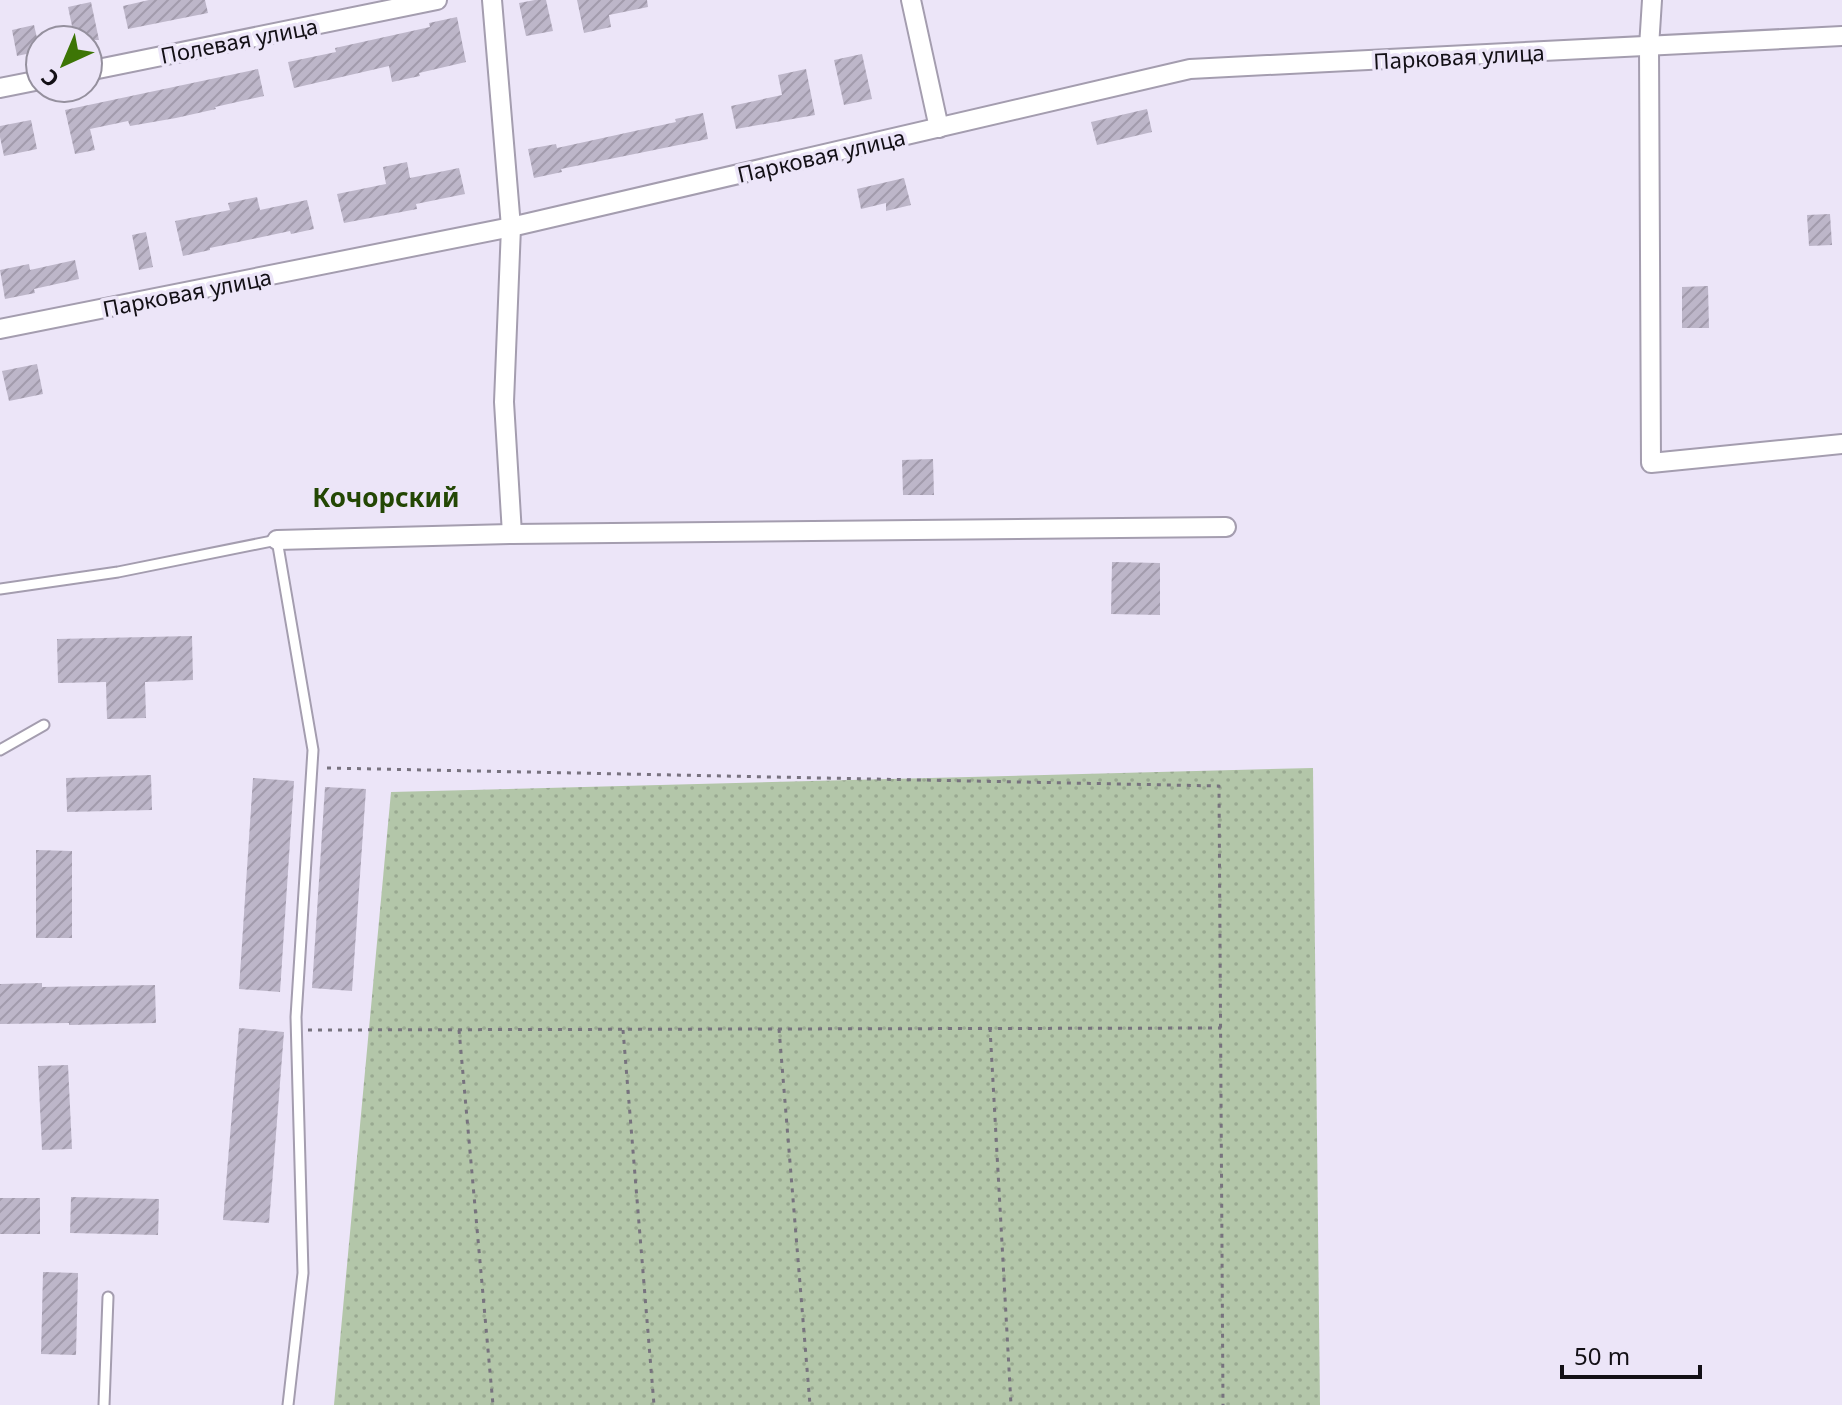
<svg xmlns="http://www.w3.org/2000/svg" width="1842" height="1405" font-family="'Noto Sans',sans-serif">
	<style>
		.grass { fill: url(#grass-dots) }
		.building { fill: url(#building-hatch) }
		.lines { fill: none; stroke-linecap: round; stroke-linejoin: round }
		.lane-casing { stroke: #a49daf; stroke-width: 13 }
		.street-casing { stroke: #a49daf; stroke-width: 22 }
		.path { stroke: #77727e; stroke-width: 3; stroke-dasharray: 4 6; stroke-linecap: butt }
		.lane { stroke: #fff; stroke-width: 9 }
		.street { stroke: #fff; stroke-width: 18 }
		.labels { text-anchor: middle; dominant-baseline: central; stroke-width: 7; stroke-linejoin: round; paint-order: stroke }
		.street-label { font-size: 22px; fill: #131016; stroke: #ece5f8 }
		.quarter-label { font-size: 26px; font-weight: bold; fill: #234704; stroke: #ece5f8 }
	</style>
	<defs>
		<pattern id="grass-dots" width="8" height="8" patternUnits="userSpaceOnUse" patternTransform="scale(2)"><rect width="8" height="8" fill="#b3c6a9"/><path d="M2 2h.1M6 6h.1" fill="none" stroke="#99a991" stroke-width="1.8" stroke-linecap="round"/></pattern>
		<pattern id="building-hatch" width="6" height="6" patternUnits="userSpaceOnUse" patternTransform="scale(2)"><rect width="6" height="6" fill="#bdb6c9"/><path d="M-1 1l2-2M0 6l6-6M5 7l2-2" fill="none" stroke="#a29bac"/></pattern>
	</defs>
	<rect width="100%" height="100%" fill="#ece5f8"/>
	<polygon class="grass" points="1313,768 1320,1405 334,1405 391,792"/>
	<g class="building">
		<polygon points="149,0 205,0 208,13 128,29 123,6"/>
		<polygon points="535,0 546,0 553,31 526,36 519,3"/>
		<polygon points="577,0 647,0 648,7 609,15 611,27 584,33"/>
		<polygon points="91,2 99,40 75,40 68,7"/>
		<polygon points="457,17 466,62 419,73 420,76 392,82 389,66 294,88 288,62 336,52 335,48 430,27 429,23"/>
		<polygon points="34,25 40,51 17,56 12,30"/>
		<polygon points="862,54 872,99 844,105 834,60"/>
		<polygon points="258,69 264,96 215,107 216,109 176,118 130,126 128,121 90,129 95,150 75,154 65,110"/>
		<polygon points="806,69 815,115 736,129 731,106 782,95 778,75"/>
		<polygon points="1147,109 1152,132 1097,145 1091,122"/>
		<polygon points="703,113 708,139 561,169 562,172 534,178 528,149 556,144 557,148 676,122 675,119"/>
		<polygon points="31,120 37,149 4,156 0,137 0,126"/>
		<polygon points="407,162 410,178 459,168 465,194 416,204 417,209 344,223 337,194 386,184 383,167"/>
		<polygon points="904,178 911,205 886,211 886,203 861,209 857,189"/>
		<polygon points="257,197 260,210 307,200 314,229 291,234 290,231 210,248 210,250 183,256 175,221 230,210 228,203"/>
		<polygon points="1830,214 1832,245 1809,246 1807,215"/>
		<polygon points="146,232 153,267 139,270 132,235"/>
		<polygon points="75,260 79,279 34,289 35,293 5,299 0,270 29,264 30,270"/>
		<polygon points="1708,286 1709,328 1682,328 1682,287"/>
		<polygon points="37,364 43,394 9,401 2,371"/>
		<polygon points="933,459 934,495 903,495 902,460"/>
		<polygon points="1112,562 1160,563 1160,615 1111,614"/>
		<polygon points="192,636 193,680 145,682 146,718 107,719 106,682 58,683 57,639"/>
		<polygon points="151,775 152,810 67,812 66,778"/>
		<polygon points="253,778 294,781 280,992 239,989"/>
		<polygon points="325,787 366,789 352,991 312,988"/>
		<polygon points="36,850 72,851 72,938 36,938"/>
		<polygon points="42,983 42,987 155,985 156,1023 69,1025 69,1023 0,1024 0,984"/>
		<polygon points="239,1028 284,1032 269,1223 223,1220"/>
		<polygon points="68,1065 72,1149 42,1150 38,1066"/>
		<polygon points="71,1197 159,1199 158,1235 70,1233"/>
		<rect x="0" y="1198" width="40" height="36"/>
		<polygon points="43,1272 78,1273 76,1355 41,1354"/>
	</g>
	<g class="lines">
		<g class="lane-casing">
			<g id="lane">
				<polyline points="0,589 118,572 277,540 313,750 296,1017 303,1273 288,1405"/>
				<polyline points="0,750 44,725"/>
				<polyline points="104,1405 108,1297"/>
			</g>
		</g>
		<g class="street-casing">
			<g id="street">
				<polyline points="492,0 511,227 504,402 512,534"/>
				<polyline points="911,0 939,128"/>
				<polyline points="1652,0 1649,47 1651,463 1842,444"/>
				<polyline points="88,71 437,0"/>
				<polyline points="0,88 40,80"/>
				<polyline points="0,329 511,227 1190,69 1842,36"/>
				<polyline points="277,540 512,534 1226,527"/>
			</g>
		</g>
		<g class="path">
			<polyline points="327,768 1219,786 1223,1405"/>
			<polyline points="990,1028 1011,1405"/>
			<polyline points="779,1029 810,1405"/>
			<polyline points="308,1030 1221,1028"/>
			<polyline points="459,1030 493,1405"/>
			<polyline points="623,1030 654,1405"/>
		</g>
		<use href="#lane" class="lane"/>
		<use href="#street" class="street"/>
	</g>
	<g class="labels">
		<g class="street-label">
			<text transform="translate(239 40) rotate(-11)">Полевая улица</text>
			<text transform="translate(1459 56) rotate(-3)">Парковая улица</text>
			<text transform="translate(821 155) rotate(-13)">Парковая улица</text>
			<text transform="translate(187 292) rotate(-11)">Парковая улица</text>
		</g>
		<g class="quarter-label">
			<text x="386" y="497">Кочорский</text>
		</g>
	</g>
	<g transform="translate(64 64) rotate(224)"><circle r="38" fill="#ece5f8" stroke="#95909e" stroke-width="2"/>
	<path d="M0-6L14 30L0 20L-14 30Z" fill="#3d7506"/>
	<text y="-12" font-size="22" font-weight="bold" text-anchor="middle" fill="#131016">С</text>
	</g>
	<path d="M1562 1365v12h138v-12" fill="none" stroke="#131016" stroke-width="4"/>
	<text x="1574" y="1365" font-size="24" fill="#131016" stroke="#ece5f8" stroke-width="6" paint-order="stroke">50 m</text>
</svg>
